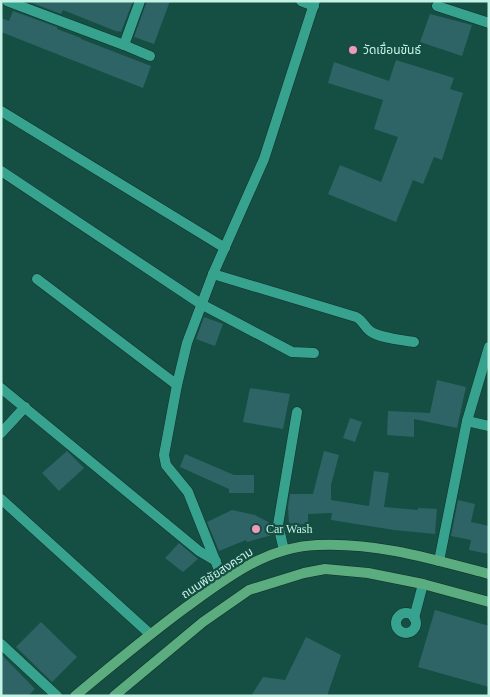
<svg xmlns="http://www.w3.org/2000/svg" width="490" height="697" font-family="'Times New Roman','Noto Sans Thai',serif">
	<style>
		.building { fill: #2e6465 }
		.lines { fill: none; stroke-linecap: round; stroke-linejoin: round }
		.street-casing { stroke: #10312a; stroke-width: 11 }
		.secondary-casing { stroke: #10312a; stroke-width: 11 }
		.street { stroke: #37a38e; stroke-width: 10 }
		.secondary { stroke: #5bac7e; stroke-width: 10 }
		.poi-dot { fill: #ef9ab8; stroke: #154e43; stroke-width: 2 }
		.labels { text-anchor: middle; dominant-baseline: central; stroke-width: 4.5; stroke-linejoin: round; paint-order: stroke }
		.poi-label { font-size: 12px; fill: #c4f3e6; stroke: #154e43; text-anchor: start }
		.street-label { font-size: 12px; fill: #c4f3e6; stroke: #154e43 }
	</style>
	<rect width="100%" height="100%" fill="#154e43"/>
	<g class="building">
		<polygon points="27,1 133,1 121,32 118,31 118,32 63,10 61,14"/>
		<polygon points="147,1 170,1 154,44 134,37"/>
		<polygon points="13,11 57,27 57,29 81,38 81,39 151,66 143,88 1,32 1,18 9,21"/>
		<polygon points="430,14 472,25 462,56 420,42"/>
		<polygon points="396,60 454,78 450,89 463,93 442,160 434,157 423,184 413,180 396,222 328,194 340,165 381,182 398,137 374,129 383,100 328,83 334,62 389,81"/>
		<polygon points="204,317 223,324 215,346 196,339"/>
		<polygon points="437,380 466,387 457,428 414,419 414,437 387,435 388,411 430,413"/>
		<polygon points="250,388 290,394 283,429 243,422"/>
		<polygon points="350,418 362,422 355,442 343,438"/>
		<polygon points="67,451 84,468 59,491 42,473"/>
		<polygon points="324,451 339,455 331,485 331,500 369,506 374,471 389,473 384,507 418,510 418,508 437,509 435,534 394,530 331,520 332,513 308,514 308,524 289,525 288,507 290,494 313,494"/>
		<polygon points="185,454 234,475 254,475 254,493 229,493 229,489 180,467"/>
		<polygon points="458,500 475,504 471,522 489,526 489,554 469,550 471,540 451,536"/>
		<polygon points="232,510 255,515 270,523 272,535 247,542 246,540 219,551 207,522"/>
		<polygon points="179,543 198,559 183,572 165,558"/>
		<polygon points="435,610 489,626 489,687 418,667"/>
		<polygon points="41,622 77,657 52,682 16,647"/>
		<polygon points="306,637 341,655 327,696 251,696 263,677 285,680"/>
		<polygon points="1,654 35,689 28,696 1,696"/>
	</g>
	<g class="lines">
		<g class="street-casing">
			<g id="street">
				<polyline points="7,1 124,45 140,1"/>
				<polyline points="301,1 314,6"/>
				<polyline points="437,6 489,23"/>
				<polyline points="124,45 150,56"/>
				<polyline points="1,111 225,248"/>
				<polyline points="1,171 201,304 292,352 314,353"/>
				<path d="M213,274L356,317C363,320 364,327 370,331C379,338 403,340 414,342"/>
				<polyline points="37,279 177,385"/>
				<polyline points="1,388 199,551 216,561"/>
				<polyline points="467,421 489,426"/>
				<polyline points="1,433 25,407"/>
				<polyline points="1,499 150,634"/>
				<polyline points="284,550 278,525 297,412"/>
				<polyline points="439,561 467,421 489,347"/>
				<polyline points="223,580 188,492 166,465 164,455 177,385 187,343 213,274 264,159 315,1"/>
				<circle cx="406" cy="623" r="10"/>
				<polyline points="414,618 423,584"/>
				<polyline points="1,644 57,696"/>
			</g>
		</g>
		<g class="secondary-casing">
			<g id="secondary">
				<path d="M75,696C111,666 147,636 185,608C225,579 265,547 317,545C376,542 432,559 489,574"/>
				<polyline points="114,696 203,622 249,590 304,573 325,569 368,573 423,584 489,602"/>
			</g>
		</g>
		<use href="#street" class="street"/>
		<use href="#secondary" class="secondary"/>
	</g>
	<g class="poi-dot">
		<circle cx="353" cy="50" r="5"/>
		<circle cx="256" cy="529" r="5"/>
	</g>
	<g class="labels">
		<g class="poi-label">
			<text x="363" y="50">วัดเขื่อนขันธ์</text>
			<text x="266" y="529">Car Wash</text>
		</g>
		<g class="street-label">
			<text transform="translate(217 573) rotate(-33)">ถนนพิชัยสงคราม</text>
		</g>
	</g>
	<rect width="490" height="697" fill="none" stroke="#c4f3e6" stroke-width="5"/>
</svg>
